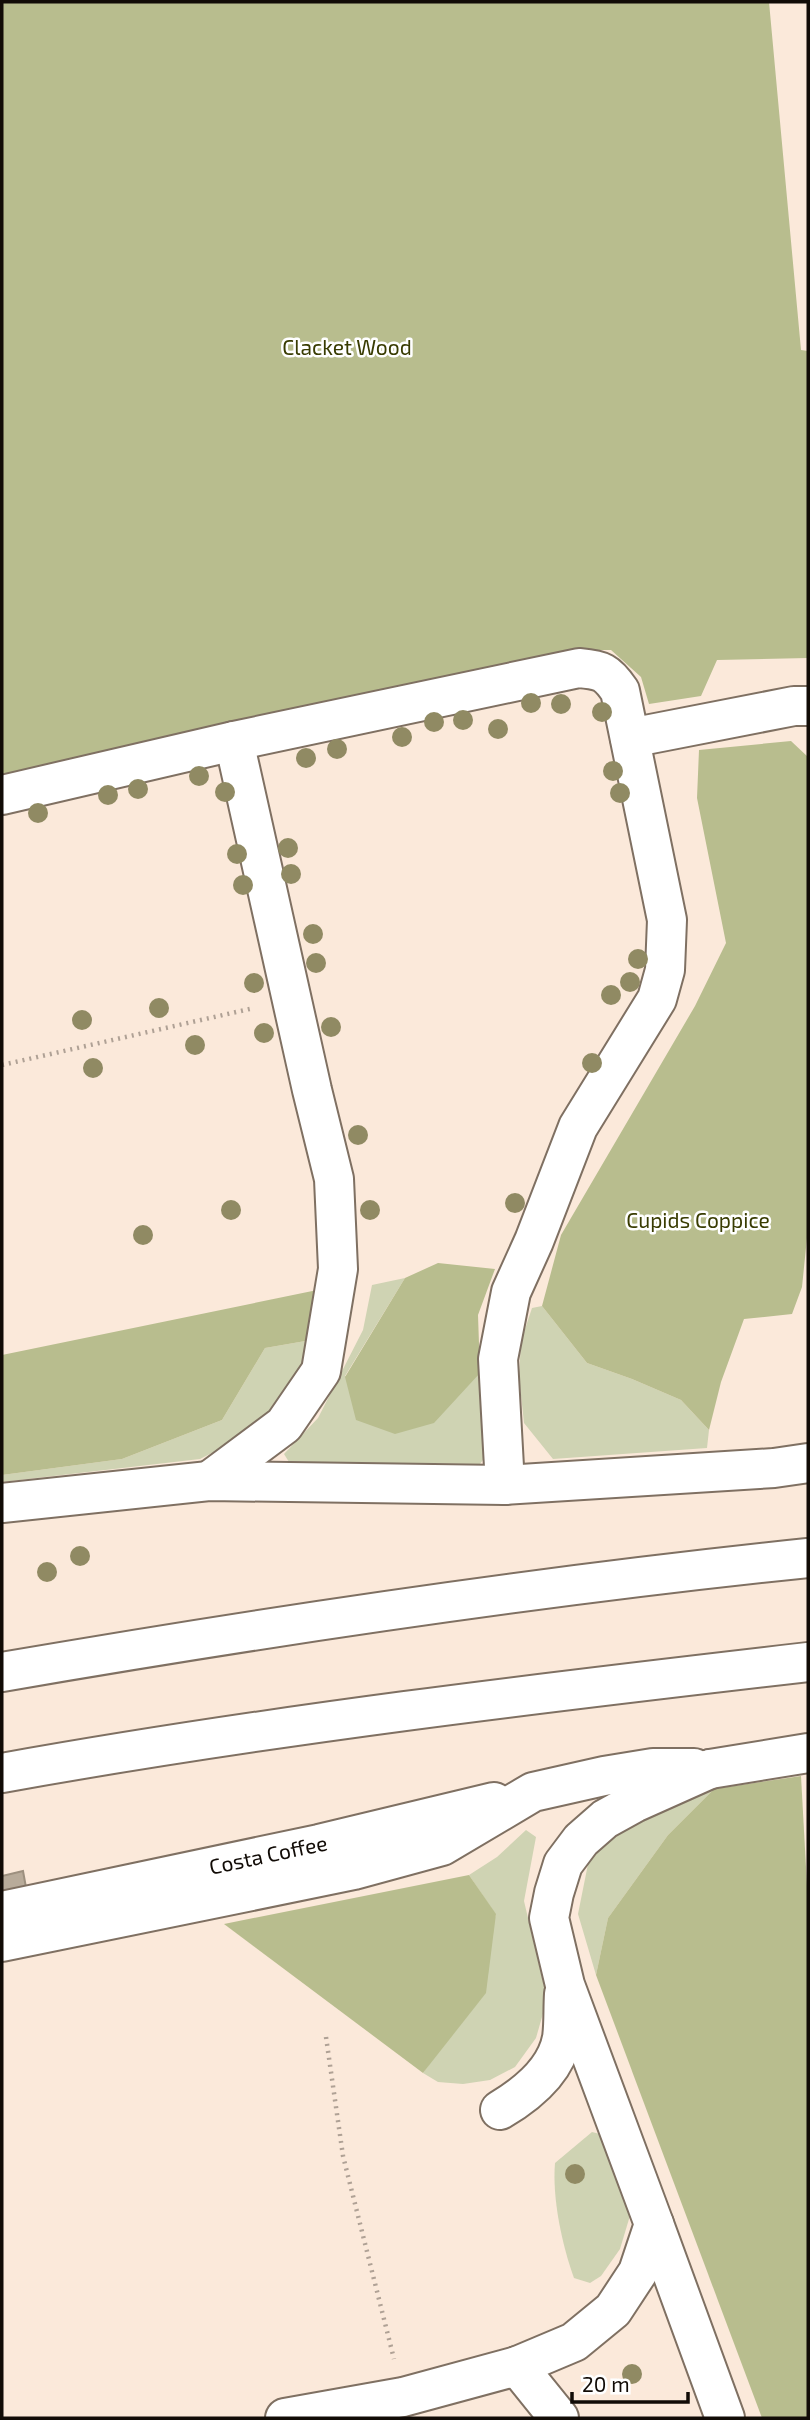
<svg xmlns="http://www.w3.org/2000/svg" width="810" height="2420" font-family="'Exo 2',sans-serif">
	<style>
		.green { fill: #cfd3b3 }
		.forest { fill: #b8bd8e }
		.building { fill: #b8ab9a; stroke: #9d907f; stroke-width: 2 }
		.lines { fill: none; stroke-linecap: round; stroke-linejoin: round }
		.minor-casing { stroke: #7f7062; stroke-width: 42 }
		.highway-casing { stroke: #7f7062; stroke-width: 42 }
		.path { stroke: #afa195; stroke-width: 4.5; stroke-dasharray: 2 5; stroke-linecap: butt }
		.minor { stroke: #fff; stroke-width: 38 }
		.highway { stroke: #fff; stroke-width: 38 }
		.tree { fill: #908a63 }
		.labels { text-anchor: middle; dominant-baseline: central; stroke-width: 5; stroke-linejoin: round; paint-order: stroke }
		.park-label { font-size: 21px; fill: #393c02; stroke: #fff }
		.street-label { font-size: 21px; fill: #110b06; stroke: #fff }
	</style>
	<rect width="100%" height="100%" fill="#fbe9da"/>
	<g class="green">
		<polygon points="405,1278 345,1376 480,1373 485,1457 480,1464 289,1462 284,1454 318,1418 363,1330 372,1285"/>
		<polygon points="542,1306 587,1363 632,1379 681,1400 709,1430 707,1448 553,1459 524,1423 519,1377 521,1341 532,1308"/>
		<polygon points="317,1339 288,1391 249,1434 200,1459 2,1482 2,1475 122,1459 222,1420 265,1348"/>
		<polygon points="714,1789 668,1835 608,1918 596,1975 578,1914 588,1864 619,1826 662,1801"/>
		<polygon points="526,1830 536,1837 524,1901 544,1986 544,2010 536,2038 515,2067 490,2080 463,2084 438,2082 423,2073 445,2042 496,1915 469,1875 497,1857"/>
		<path d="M592,2132L608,2136L632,2209L620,2249L601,2276L590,2283L574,2278C562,2245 552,2198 555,2163Z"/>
	</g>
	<g class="forest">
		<polygon points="2,2 769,2 801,350 808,351 808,658 717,660 701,696 649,704 641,677 611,650 567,650 2,775"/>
		<polygon points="791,741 808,757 808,1228 802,1287 792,1314 744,1319 721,1382 709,1430 681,1400 632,1379 587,1363 542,1306 561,1235 695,1006 726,943 697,798 699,750"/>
		<polygon points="438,1263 495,1269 478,1315 480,1373 434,1423 395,1434 356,1420 345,1377 405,1278"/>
		<polygon points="327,1288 317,1339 265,1348 222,1420 122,1459 2,1475 2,1355"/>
		<polygon points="801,1776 808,1904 808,2418 762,2418 596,1975 608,1918 668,1835 714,1789"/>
		<polygon points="469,1875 496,1914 486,1993 423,2073 224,1924"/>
	</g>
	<polygon class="building" points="23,1871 27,1893 2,1898 2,1876"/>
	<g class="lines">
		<g class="minor-casing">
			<g id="minor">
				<polyline points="630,738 794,706 808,706"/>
				<path d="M2,795L234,741L579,668C602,670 607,672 620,691L667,920L665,970L657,999L578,1127L534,1241L511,1292L498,1359L505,1485"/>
				<polyline points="209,1481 284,1425 321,1371 338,1269 334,1179 312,1090 234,741"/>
				<polyline points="2,1503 209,1481 505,1485 774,1468 808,1463"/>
				<polyline points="2,1911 319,1844 494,1802"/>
				<polyline points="2,1942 354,1870 442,1846 533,1792 604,1776 653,1768 694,1768"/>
				<path d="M500,2110C527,2094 556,2071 562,2038C564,2024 563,2009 564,1994"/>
				<polyline points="654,2224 725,2418"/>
				<polyline points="517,2366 559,2418"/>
				<polyline points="285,2418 403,2397 517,2366 574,2342 613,2310 638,2272 654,2224 565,1985 549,1918 554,1893 563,1864 581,1840 605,1819 634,1803 710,1769"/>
			</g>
		</g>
		<g class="highway-casing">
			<g id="highway">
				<path d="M2,1672C269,1626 538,1586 808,1558"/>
				<polyline points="710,1769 808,1753"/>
				<path d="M2,1773C269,1725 539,1693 808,1662"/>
			</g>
		</g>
		<g class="path">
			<polyline points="2,1065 254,1008"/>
			<polyline points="326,2037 343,2156 394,2359"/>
		</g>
		<use href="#minor" class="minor"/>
		<use href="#highway" class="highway"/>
	</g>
	<g class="tree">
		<circle cx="531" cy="703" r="10"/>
		<circle cx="561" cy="704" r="10"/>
		<circle cx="602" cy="712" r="10"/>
		<circle cx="463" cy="720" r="10"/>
		<circle cx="434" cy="722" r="10"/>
		<circle cx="498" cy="729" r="10"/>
		<circle cx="402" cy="737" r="10"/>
		<circle cx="337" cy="749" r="10"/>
		<circle cx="306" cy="758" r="10"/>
		<circle cx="613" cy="771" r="10"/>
		<circle cx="199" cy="776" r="10"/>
		<circle cx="138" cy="789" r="10"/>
		<circle cx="225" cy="792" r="10"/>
		<circle cx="620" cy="793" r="10"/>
		<circle cx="108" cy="795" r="10"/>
		<circle cx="38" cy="813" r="10"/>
		<circle cx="288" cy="848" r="10"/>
		<circle cx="237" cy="854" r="10"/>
		<circle cx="291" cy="874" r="10"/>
		<circle cx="243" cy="885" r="10"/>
		<circle cx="313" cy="934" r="10"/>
		<circle cx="638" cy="959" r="10"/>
		<circle cx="316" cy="963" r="10"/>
		<circle cx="630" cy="982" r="10"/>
		<circle cx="254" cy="983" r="10"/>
		<circle cx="611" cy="995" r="10"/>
		<circle cx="159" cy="1008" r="10"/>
		<circle cx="82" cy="1020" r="10"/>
		<circle cx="331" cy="1027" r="10"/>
		<circle cx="264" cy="1033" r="10"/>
		<circle cx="195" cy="1045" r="10"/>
		<circle cx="592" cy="1063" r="10"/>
		<circle cx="93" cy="1068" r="10"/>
		<circle cx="358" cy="1135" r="10"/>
		<circle cx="515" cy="1203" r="10"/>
		<circle cx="231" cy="1210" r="10"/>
		<circle cx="370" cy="1210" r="10"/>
		<circle cx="143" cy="1235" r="10"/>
		<circle cx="80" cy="1556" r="10"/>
		<circle cx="47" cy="1572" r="10"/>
		<circle cx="575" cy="2174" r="10"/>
		<circle cx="632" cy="2374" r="10"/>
	</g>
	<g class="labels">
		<g class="park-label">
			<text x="347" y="346">Clacket Wood</text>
			<text x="698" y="1219">Cupids Coppice</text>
		</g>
		<g class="street-label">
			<text transform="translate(268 1854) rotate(-12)">Costa Coffee</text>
		</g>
	</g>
	<rect width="810" height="2420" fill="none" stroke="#110b06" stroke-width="7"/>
	<path d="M572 2392v10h116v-10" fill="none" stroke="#110b06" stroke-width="3.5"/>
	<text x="582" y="2392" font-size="21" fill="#110b06" stroke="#ffffff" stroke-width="5" paint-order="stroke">20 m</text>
</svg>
